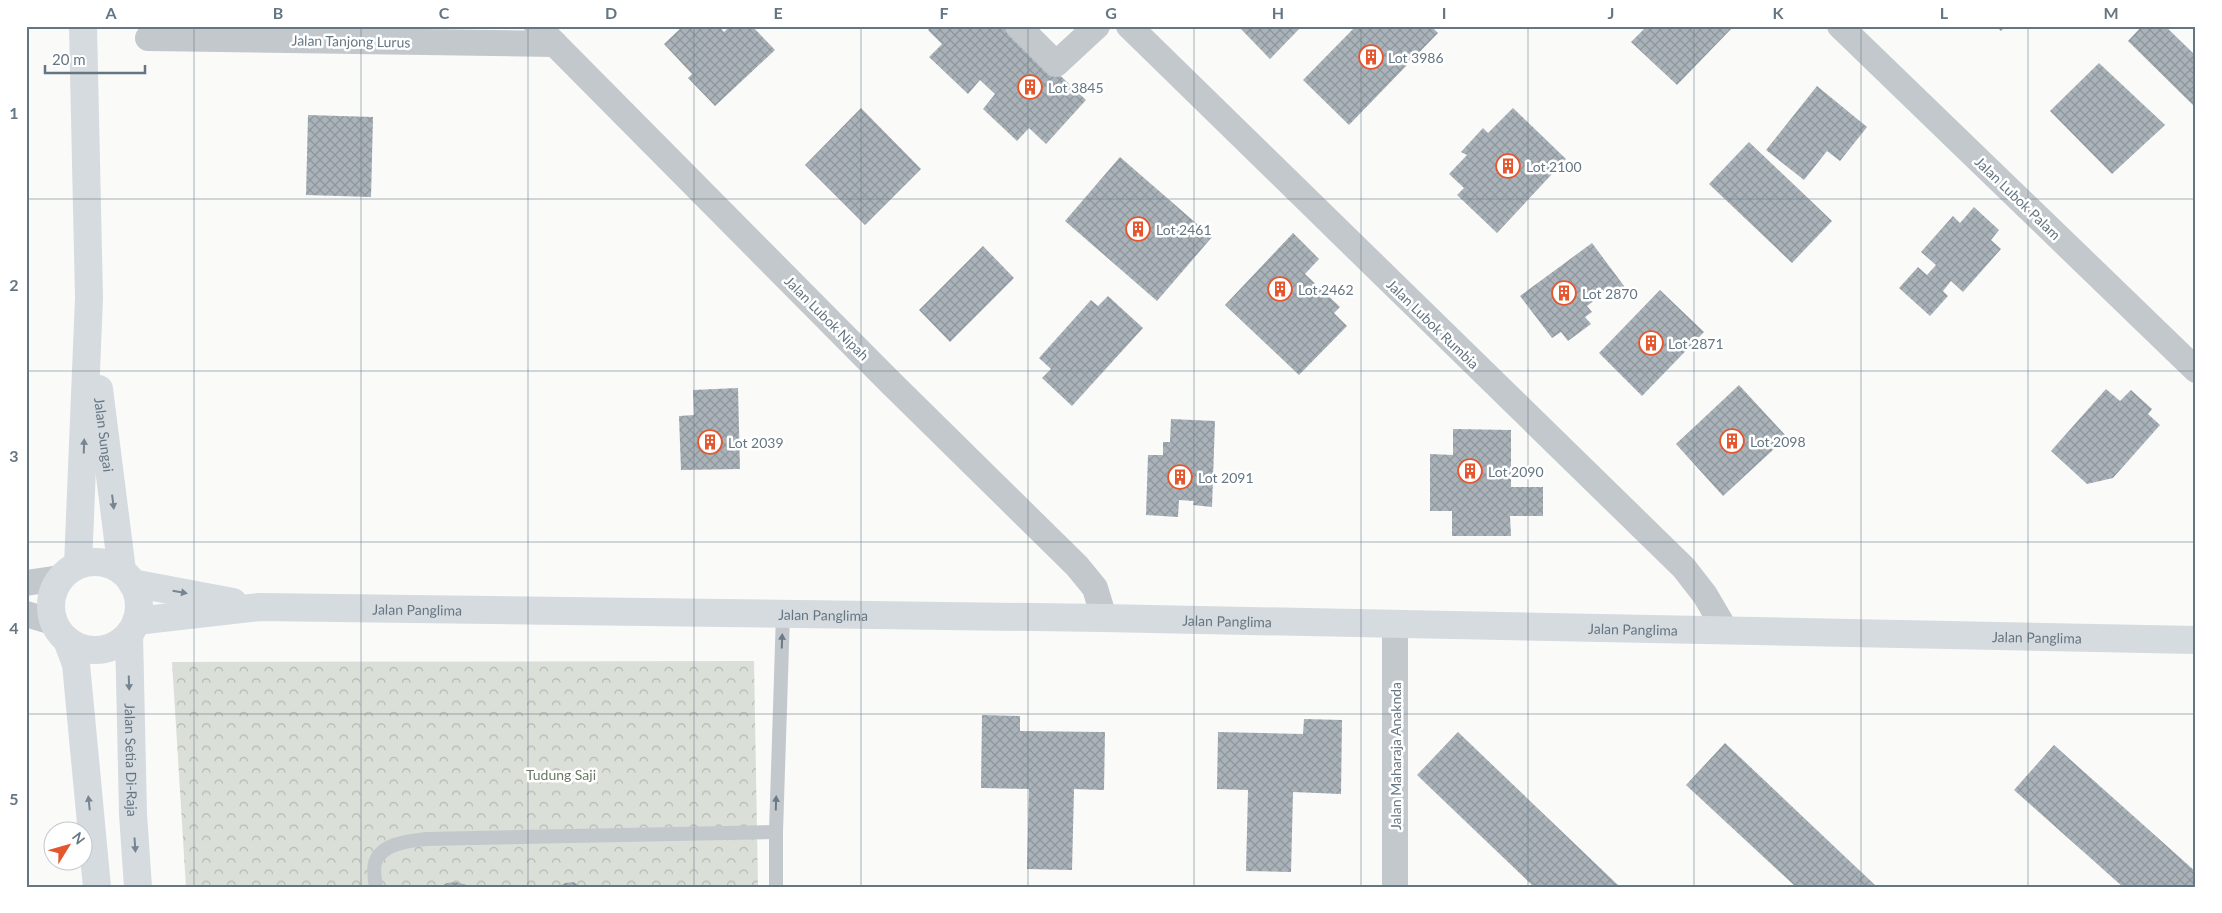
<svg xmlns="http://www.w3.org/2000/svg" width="2222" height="913" font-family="Lato,sans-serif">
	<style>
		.forest { fill: url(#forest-crowns) }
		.building { fill: url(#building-cross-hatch) }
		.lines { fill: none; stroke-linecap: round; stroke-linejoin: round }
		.lane { stroke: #c3c8cc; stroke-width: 14 }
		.street { stroke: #c3c8cc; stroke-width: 26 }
		.secondary { stroke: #d6dbdf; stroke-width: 28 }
		.oneway { fill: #768591 }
		.oneway2 { fill: #6a7a87 }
		.grid { fill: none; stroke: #657683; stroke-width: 1; stroke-opacity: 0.55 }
		.labels { text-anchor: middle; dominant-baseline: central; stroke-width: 5; stroke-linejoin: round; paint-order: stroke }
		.street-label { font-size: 14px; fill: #657683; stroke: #fff }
		.poi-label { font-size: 14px; fill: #657683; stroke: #fff; text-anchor: start }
		.park-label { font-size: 14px; fill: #687a64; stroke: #fff }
		.neatline { fill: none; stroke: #657683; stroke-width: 2 }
		.grid-label { font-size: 16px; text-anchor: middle; font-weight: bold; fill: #657683 }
	</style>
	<defs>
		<pattern id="forest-crowns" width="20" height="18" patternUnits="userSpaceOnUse" patternTransform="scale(1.25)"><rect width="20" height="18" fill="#dadfd7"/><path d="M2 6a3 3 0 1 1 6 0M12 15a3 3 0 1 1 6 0" fill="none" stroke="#b4b9b4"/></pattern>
		<pattern id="building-cross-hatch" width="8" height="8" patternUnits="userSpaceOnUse" patternTransform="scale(1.25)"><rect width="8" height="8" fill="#aab3b9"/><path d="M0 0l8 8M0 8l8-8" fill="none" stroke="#8e969c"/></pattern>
	</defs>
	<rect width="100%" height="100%" fill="#fafaf8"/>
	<polygon class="forest" points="754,661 758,887 186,887 172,662"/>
	<g class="building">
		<polygon points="683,26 719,26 724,32 730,26 752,26 775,50 715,106 688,78 692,74 664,44"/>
		<polygon points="932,26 1008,26 1086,100 1046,144 1029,128 1017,141 983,109 995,94 980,80 968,94 929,57 942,44 928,30"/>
		<polygon points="1238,26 1302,26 1270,59"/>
		<polygon points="1356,26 1431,26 1438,33 1349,125 1303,80"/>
		<polygon points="1647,26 1734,26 1677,85 1631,42"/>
		<polygon points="1996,26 2006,26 2001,31"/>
		<polygon points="2142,26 2165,26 2196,56 2196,108 2128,41"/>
		<polygon points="2099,63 2165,125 2112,174 2050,111"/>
		<polygon points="1817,86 1867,127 1840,161 1827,151 1804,180 1766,150"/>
		<polygon points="861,108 921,169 865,225 805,165"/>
		<polygon points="1513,108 1566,159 1497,233 1457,195 1464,188 1449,174 1467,155 1461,152 1483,128 1488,133"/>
		<polygon points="308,115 373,117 371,197 306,195"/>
		<polygon points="1749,142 1832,221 1792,263 1709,184"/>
		<polygon points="1120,157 1212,237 1157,301 1065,221"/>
		<polygon points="1974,207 1999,230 1991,240 2001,249 1963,292 1951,281 1943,291 1948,296 1930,316 1899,288 1918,267 1927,275 1936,265 1921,252 1953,216 1960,223"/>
		<polygon points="1293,233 1319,259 1305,274 1340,307 1334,313 1347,326 1299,375 1225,305"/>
		<polygon points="1592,243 1627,290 1615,299 1608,290 1587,306 1592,312 1585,317 1591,324 1568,341 1561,332 1552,338 1520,296"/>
		<polygon points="983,246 1014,278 950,342 919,310"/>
		<polygon points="1660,290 1704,332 1642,396 1599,353"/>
		<polygon points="1108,296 1143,328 1072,406 1042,378 1051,369 1039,358 1091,300 1098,306"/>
		<polygon points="1739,385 1787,437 1723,496 1676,444"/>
		<polygon points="738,388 740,469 681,470 679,416 694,415 693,390"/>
		<polygon points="2106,389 2120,401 2131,390 2152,409 2148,414 2160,425 2113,478 2087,484 2051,451"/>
		<polygon points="1171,419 1215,421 1212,507 1193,505 1194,501 1179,500 1178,517 1146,515 1148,455 1163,455 1163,442 1170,442"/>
		<polygon points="1453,429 1511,430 1511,487 1543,487 1543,516 1510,516 1511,536 1452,536 1452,511 1430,511 1430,454 1453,455"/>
		<polygon points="982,715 1020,716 1020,731 1105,732 1104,790 1074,789 1072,870 1027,869 1029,789 981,788"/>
		<polygon points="1304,719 1342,720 1341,794 1293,792 1291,872 1246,871 1248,790 1217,789 1218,732 1303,734"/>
		<polygon points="1458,732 1620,887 1534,887 1417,775"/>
		<polygon points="1725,743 1877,887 1796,887 1686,785"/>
		<polygon points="2054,745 2196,872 2196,887 2123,887 2014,790"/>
		<polygon points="456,882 473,887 440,887 447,883"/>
		<polygon points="574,882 580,887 559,887 565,883"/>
	</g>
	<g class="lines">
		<g class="lane">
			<path d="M376,887C375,880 373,870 375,863C381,843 409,841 426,839L776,832"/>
			<polyline points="776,887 776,832 783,614"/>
		</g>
		<g class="street">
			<polyline points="537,26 888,380 1077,566 1095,588 1104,618"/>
			<polyline points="1018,26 1056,64 1097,26"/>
			<polyline points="1129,26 1684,568 1705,595 1726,631"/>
			<polyline points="1840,26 2196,370"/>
			<polyline points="148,38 555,44"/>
			<polyline points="26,583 60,578"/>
			<polyline points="26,614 53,622"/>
			<polyline points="1395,887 1395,625"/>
		</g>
		<g class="secondary">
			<path id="s1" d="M99,389L122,571"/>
			<circle cx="95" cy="606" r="44"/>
			<polyline points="78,565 89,298 83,26"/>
			<polyline points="132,583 233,602"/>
			<path id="s2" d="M136,621L260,607L1104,618L2196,640"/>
			<path id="s3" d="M129,634L133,814L138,887"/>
			<polyline points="67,640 76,664 97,887"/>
		</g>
	</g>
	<defs><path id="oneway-solid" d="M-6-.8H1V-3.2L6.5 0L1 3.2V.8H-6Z" transform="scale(1.25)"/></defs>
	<g class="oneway">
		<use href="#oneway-solid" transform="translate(84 446) rotate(-88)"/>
		<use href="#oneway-solid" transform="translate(113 502) rotate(83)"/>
		<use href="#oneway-solid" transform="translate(180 592) rotate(10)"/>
		<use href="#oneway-solid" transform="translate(129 683) rotate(88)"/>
		<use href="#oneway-solid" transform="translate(89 803) rotate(-96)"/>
		<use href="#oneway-solid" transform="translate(135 845) rotate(86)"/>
	</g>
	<g class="oneway2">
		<use href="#oneway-solid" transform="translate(782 641) rotate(-88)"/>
		<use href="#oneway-solid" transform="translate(776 803) rotate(-88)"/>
	</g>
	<path class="grid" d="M194,26V887M361,26V887M528,26V887M694,26V887M861,26V887M1028,26V887M1194,26V887M1361,26V887M1528,26V887M1694,26V887M1861,26V887M2028,26V887M26,199H2196M26,371H2196M26,542H2196M26,714H2196"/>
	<defs>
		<g id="building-ring" transform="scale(1.25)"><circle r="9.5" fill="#fff" stroke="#e4572e" stroke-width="1.5"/><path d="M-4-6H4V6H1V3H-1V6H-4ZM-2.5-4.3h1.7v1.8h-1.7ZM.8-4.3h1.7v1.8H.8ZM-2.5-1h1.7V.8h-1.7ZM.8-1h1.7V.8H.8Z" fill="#e4572e"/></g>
	</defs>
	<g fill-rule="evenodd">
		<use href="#building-ring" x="1371" y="57"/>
		<use href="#building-ring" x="1030" y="87"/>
		<use href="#building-ring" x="1508" y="166"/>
		<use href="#building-ring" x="1138" y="229"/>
		<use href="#building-ring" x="1280" y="289"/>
		<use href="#building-ring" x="1564" y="293"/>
		<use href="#building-ring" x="1651" y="343"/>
		<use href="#building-ring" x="1732" y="441"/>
		<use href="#building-ring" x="710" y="442"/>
		<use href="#building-ring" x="1470" y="471"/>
		<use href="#building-ring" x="1180" y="477"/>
	</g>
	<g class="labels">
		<g class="street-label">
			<text transform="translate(351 41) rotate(1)">Jalan Tanjong Lurus</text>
			<text transform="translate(2018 198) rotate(44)">Jalan Lubok Palam</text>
			<text transform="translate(827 318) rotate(45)">Jalan Lubok Nipah</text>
			<text transform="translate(1433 324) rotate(44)">Jalan Lubok Rumbia</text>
			<text stroke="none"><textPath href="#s1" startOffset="46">Jalan Sungai</textPath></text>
			<text stroke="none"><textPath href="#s2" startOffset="282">Jalan Panglima</textPath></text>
			<text stroke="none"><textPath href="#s2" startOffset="688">Jalan Panglima</textPath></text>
			<text stroke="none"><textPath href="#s2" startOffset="1092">Jalan Panglima</textPath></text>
			<text stroke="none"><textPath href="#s2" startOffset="1498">Jalan Panglima</textPath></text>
			<text stroke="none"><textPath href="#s2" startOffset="1902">Jalan Panglima</textPath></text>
			<text transform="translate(1395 756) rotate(-90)">Jalan Maharaja Anaknda</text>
			<text stroke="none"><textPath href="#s3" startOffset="126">Jalan Setia Di-Raja</textPath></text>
		</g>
		<g class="poi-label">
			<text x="1388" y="57">Lot 3986</text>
			<text x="1048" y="87">Lot 3845</text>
			<text x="1526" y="166">Lot 2100</text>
			<text x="1156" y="229">Lot 2461</text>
			<text x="1298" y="289">Lot 2462</text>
			<text x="1582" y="293">Lot 2870</text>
			<text x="1668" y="343">Lot 2871</text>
			<text x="1750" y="441">Lot 2098</text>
			<text x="728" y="442">Lot 2039</text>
			<text x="1488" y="471">Lot 2090</text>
			<text x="1198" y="477">Lot 2091</text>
		</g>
		<g class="park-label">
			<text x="561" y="774">Tudung Saji</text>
		</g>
	</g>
	<rect width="2222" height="913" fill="none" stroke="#ffffff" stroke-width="55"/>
	<g transform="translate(68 846) rotate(53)"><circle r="24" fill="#ffffff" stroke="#c1c8cd"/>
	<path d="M0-4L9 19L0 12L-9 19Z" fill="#e4572e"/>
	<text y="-8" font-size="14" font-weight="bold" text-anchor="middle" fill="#657683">N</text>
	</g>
	<path d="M45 65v8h100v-8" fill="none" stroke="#657683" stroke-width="2.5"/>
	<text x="52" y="65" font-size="15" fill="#657683" stroke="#ffffff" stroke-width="4" paint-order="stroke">20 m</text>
	<rect x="28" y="28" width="2166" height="858" class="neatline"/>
	<g class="grid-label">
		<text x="111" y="19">A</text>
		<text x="278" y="19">B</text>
		<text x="444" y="19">C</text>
		<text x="611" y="19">D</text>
		<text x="778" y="19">E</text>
		<text x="944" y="19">F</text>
		<text x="1111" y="19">G</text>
		<text x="1278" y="19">H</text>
		<text x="1444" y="19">I</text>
		<text x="1611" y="19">J</text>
		<text x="1778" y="19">K</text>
		<text x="1944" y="19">L</text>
		<text x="2111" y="19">M</text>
		<text x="14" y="119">1</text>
		<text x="14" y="291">2</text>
		<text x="14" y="462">3</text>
		<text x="14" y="634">4</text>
		<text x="14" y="805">5</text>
	</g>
</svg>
